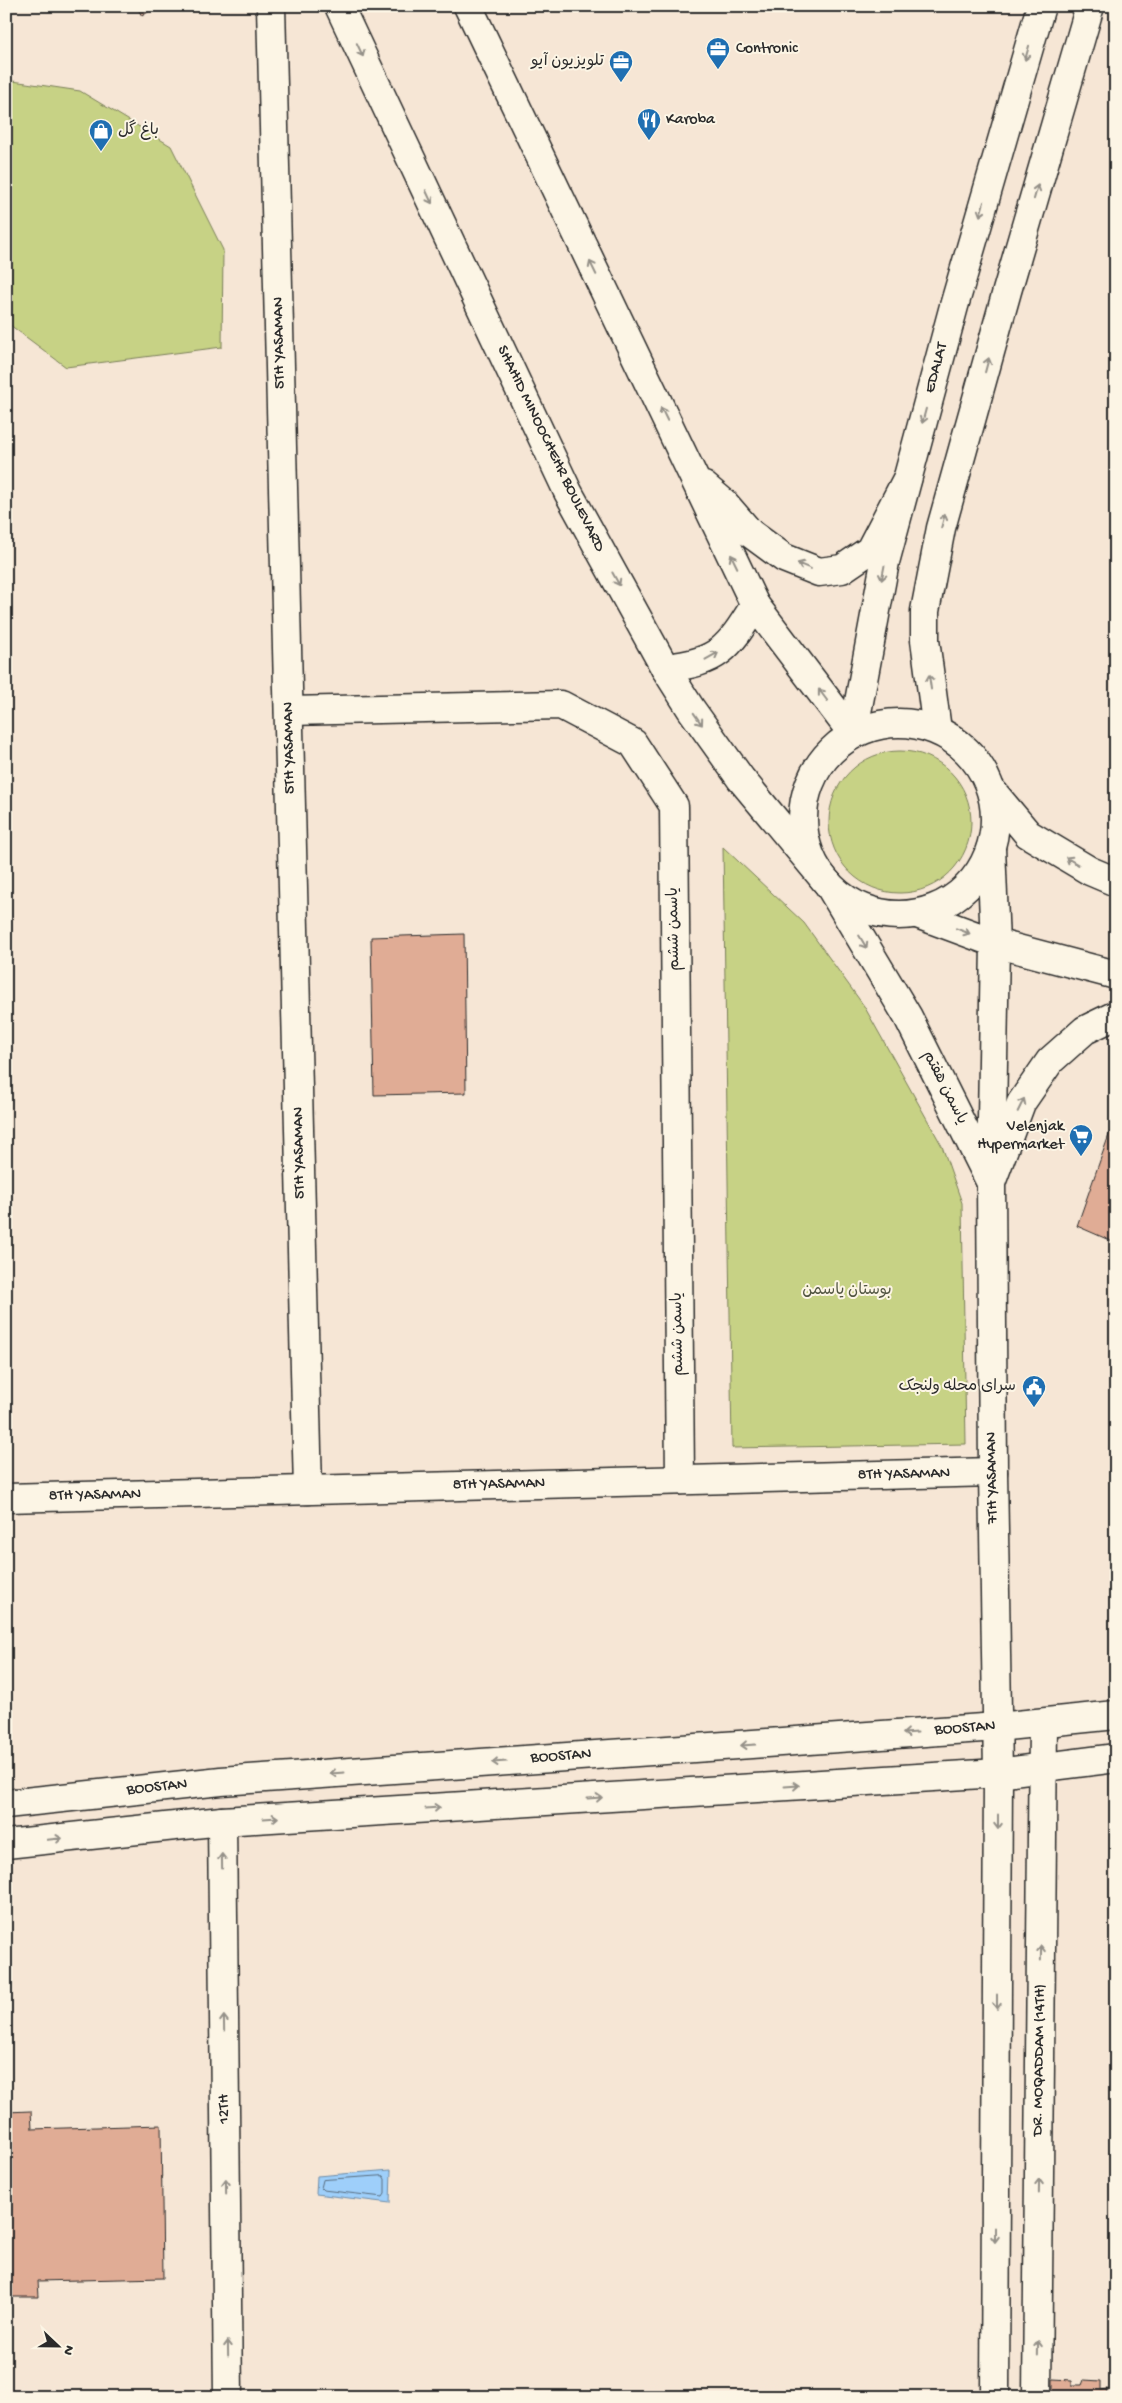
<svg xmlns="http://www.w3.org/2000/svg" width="1122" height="2403" font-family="'Gochi Hand','Playpen Sans Arabic',sans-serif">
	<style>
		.green { fill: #c7d285; stroke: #797e58 }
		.water { fill: #9ecffa; stroke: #708da7 }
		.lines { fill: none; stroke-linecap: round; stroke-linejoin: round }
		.shore { stroke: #596d7e; stroke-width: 1 }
		.building { fill: #e0ac95; stroke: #2b2b2b }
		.pedestrian-casing { stroke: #2b2b2b; stroke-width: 31 }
		.minor-casing { stroke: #2b2b2b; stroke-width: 31 }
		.tertiary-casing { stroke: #2b2b2b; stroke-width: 31 }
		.secondary-casing { stroke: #2b2b2b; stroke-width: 31 }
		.pedestrian { stroke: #fcf5e5; stroke-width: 28 }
		.minor { stroke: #fcf5e5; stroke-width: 28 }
		.tertiary { stroke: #fcf5e5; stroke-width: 28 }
		.secondary { stroke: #fcf5e5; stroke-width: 28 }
		.oneway { stroke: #949088 }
		.labels { text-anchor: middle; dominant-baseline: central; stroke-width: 4; stroke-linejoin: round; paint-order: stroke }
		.poi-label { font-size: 16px; fill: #2b2b2b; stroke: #fcf5e5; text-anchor: start }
		.street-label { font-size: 16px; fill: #2b2b2b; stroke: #fcf5e5 }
		.park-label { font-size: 16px; fill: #525542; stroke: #fcf5e5 }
	</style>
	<rect width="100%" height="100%" fill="#f6e6d5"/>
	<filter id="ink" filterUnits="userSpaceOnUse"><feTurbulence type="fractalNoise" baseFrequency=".02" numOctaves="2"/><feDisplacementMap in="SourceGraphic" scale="10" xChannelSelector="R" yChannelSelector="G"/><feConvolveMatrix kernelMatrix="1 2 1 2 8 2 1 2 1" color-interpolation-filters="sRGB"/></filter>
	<g filter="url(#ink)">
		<g class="green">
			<polygon points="6,80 80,91 171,146 223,250 222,347 66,367 6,322"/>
			<circle cx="900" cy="822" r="71"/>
			<polygon points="723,847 804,923 864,1006 942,1146 962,1203 966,1444 732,1448"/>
		</g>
		<polygon class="water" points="391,2170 390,2203 316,2194 317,2176"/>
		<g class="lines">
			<polygon class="shore" points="383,2176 385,2179 385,2194 383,2197 323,2190 321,2188 323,2180"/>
		</g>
		<g class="building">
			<polygon points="136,6 157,6 142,16"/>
			<polygon points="464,934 466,1093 374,1095 371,937"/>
			<polygon points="1116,1115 1116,1243 1077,1226"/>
			<polygon points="31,2111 32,2129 161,2125 163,2278 38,2281 39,2297 6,2297 6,2112"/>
			<polygon points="1053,2379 1072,2380 1072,2385 1082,2385 1084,2380 1101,2381 1101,2390 1108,2389 1107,2397 1053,2397"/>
		</g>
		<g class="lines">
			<g class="pedestrian-casing">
				<polyline id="pedestrian" points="991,1179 995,943 991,848"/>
			</g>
			<g class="minor-casing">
				<g id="minor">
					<polyline points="271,6 308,1490"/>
					<polyline points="289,711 561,705 633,743 674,806 680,1480"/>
					<polyline points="6,1498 993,1472"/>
					<polyline points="222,1821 228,2397"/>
				</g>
			</g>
			<g class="tertiary-casing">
				<g id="tertiary">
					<polyline points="937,730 925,640 925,611 941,528 1007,291 1090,6"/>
					<polyline points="853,734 885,562 954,306 1041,6"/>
					<polyline points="829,885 908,1017 991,1183"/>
					<polyline points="6,1804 221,1781 997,1727 1116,1715"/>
					<polyline points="6,1844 222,1821 998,1773 1116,1758"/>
					<polyline points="995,2397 998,1773 993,1472 991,1183 1021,1103 1050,1061 1085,1030 1116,1015"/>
					<polyline points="1037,2397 1043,1723"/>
				</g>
			</g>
			<g class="secondary-casing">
				<g id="secondary">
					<polyline points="339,6 568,492 665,668 691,709 741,779 829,885"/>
					<polyline points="468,6 755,605 853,734"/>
					<polyline points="704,486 724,503 750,533 784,558 819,572 842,569 870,550 907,479"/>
					<path d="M665,668C719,662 728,649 755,605"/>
					<circle cx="899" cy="819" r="96"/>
					<polyline points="992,791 1028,834 1090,871 1116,882"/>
					<polyline points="917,914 995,943 1116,975"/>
				</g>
			</g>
			<use href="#pedestrian" class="pedestrian"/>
			<use href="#minor" class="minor"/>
			<use href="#tertiary" class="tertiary"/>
			<use href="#secondary" class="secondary"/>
		</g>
		<defs><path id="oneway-shaft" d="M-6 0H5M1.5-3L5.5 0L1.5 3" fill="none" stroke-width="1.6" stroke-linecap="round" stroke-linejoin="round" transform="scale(1.25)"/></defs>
		<g class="oneway">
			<use href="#oneway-shaft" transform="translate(360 50) rotate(65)"/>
			<use href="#oneway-shaft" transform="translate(1027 53) rotate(106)"/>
			<use href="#oneway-shaft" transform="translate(1036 192) rotate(-74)"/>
			<use href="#oneway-shaft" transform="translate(429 197) rotate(65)"/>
			<use href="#oneway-shaft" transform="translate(982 209) rotate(106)"/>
			<use href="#oneway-shaft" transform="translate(593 268) rotate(-116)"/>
			<use href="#oneway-shaft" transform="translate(987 365) rotate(-75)"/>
			<use href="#oneway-shaft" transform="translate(664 414) rotate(-116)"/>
			<use href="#oneway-shaft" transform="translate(924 416) rotate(105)"/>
			<use href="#oneway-shaft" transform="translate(943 521) rotate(-75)"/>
			<use href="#oneway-shaft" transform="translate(734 561) rotate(-116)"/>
			<use href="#oneway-shaft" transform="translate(804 566) rotate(-157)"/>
			<use href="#oneway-shaft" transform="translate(883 573) rotate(101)"/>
			<use href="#oneway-shaft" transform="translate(616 579) rotate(61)"/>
			<use href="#oneway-shaft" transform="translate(712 656) rotate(-29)"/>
			<use href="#oneway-shaft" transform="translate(930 682) rotate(-98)"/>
			<use href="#oneway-shaft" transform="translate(823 695) rotate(-127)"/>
			<use href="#oneway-shaft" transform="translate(698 719) rotate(55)"/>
			<use href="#oneway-shaft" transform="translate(1072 861) rotate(-149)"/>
			<use href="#oneway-shaft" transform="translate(963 931) rotate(21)"/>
			<use href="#oneway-shaft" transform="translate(863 942) rotate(59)"/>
			<use href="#oneway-shaft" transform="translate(1021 1105) rotate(-64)"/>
			<use href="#oneway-shaft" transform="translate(910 1733) rotate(176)"/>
			<use href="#oneway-shaft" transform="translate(748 1745) rotate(176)"/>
			<use href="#oneway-shaft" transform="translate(499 1762) rotate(176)"/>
			<use href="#oneway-shaft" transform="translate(337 1773) rotate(176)"/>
			<use href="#oneway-shaft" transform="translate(792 1786) rotate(-4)"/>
			<use href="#oneway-shaft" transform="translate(595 1798) rotate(-4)"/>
			<use href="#oneway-shaft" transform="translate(433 1808) rotate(-4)"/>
			<use href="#oneway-shaft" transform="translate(271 1818) rotate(-4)"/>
			<use href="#oneway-shaft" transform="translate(998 1822) rotate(90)"/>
			<use href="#oneway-shaft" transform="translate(55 1839) rotate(-6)"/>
			<use href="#oneway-shaft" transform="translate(222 1861) rotate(-91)"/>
			<use href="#oneway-shaft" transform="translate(1041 1953) rotate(-89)"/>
			<use href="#oneway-shaft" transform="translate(997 2002) rotate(90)"/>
			<use href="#oneway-shaft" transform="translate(224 2023) rotate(-91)"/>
			<use href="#oneway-shaft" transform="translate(226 2186) rotate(-91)"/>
			<use href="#oneway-shaft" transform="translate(1039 2186) rotate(-89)"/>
			<use href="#oneway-shaft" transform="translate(995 2235) rotate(90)"/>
			<use href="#oneway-shaft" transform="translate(228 2348) rotate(-91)"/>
			<use href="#oneway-shaft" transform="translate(1038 2348) rotate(-89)"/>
		</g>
	</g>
	<defs>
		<g id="office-pin" transform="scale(1.25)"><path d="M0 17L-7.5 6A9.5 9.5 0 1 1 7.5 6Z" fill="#1f6fb2" stroke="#fcf5e5"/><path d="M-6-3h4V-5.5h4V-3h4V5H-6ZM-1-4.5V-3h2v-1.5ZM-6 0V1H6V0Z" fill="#fff"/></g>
		<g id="restaurant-pin" transform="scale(1.25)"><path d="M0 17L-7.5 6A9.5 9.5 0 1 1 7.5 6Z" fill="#1f6fb2" stroke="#fcf5e5"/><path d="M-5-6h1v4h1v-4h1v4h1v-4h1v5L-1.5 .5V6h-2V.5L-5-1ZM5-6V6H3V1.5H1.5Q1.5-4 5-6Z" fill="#fff"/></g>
		<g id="shop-pin" transform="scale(1.25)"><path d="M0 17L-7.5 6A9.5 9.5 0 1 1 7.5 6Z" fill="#1f6fb2" stroke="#fcf5e5"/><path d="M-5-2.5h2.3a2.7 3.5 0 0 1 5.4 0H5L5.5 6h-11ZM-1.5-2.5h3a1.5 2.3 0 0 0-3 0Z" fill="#fff"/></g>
		<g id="supermarket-pin" transform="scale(1.25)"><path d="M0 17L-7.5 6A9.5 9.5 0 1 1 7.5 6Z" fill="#1f6fb2" stroke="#fcf5e5"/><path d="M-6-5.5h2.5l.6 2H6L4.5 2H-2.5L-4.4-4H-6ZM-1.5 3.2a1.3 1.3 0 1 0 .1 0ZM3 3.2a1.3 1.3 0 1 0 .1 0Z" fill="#fff"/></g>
		<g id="civic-pin" transform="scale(1.25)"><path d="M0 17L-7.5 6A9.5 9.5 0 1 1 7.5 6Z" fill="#1f6fb2" stroke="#fcf5e5"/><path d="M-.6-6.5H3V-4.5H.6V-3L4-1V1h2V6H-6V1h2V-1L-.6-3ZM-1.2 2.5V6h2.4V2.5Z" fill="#fff"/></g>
	</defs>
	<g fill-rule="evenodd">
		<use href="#office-pin" x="718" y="49"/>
		<use href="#office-pin" x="621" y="62"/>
		<use href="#restaurant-pin" x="649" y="120"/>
		<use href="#shop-pin" x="101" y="131"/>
		<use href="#supermarket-pin" x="1081" y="1136"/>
		<use href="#civic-pin" x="1034" y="1387"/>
	</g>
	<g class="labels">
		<g class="poi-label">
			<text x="736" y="49">Contronic</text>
			<text x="604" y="62" text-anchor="end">تلویزیون آیو</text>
			<text x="666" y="120">Karoba</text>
			<text x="118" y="131">باغ گل</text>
			<text x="1064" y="1127" text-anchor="end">Velenjak<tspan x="1064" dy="18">Hypermarket</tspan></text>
			<text x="1016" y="1387" text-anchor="end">سرای محله ولنجک</text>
		</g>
		<g class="street-label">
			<text transform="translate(280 343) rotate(-91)">5TH YASAMAN</text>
			<text transform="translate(937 368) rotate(-75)">EDALAT</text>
			<text transform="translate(550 449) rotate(64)">SHAHID MINOOCHEHR BOULEVARD</text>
			<text transform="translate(290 748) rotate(-91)">5TH YASAMAN</text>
			<text transform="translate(675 929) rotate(-91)">یاسمن ششم</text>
			<text transform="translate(944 1088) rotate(63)">یاسمن هفتم</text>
			<text transform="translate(300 1153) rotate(-91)">5TH YASAMAN</text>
			<text transform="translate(679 1334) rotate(-91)">یاسمن ششم</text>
			<text transform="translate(904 1475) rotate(-1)">8TH YASAMAN</text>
			<text transform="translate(993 1478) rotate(-91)">7TH YASAMAN</text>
			<text transform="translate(499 1485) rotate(-1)">8TH YASAMAN</text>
			<text transform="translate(95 1496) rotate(-1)">8TH YASAMAN</text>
			<text transform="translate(965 1729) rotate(-4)">BOOSTAN</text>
			<text transform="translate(561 1757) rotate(-4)">BOOSTAN</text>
			<text transform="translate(157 1788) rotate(-6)">BOOSTAN</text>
			<text transform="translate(1040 2060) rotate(-89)">DR. MOQADDAM (14TH)</text>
			<text transform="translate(225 2109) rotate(-91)">12TH</text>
		</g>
		<g class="park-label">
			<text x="847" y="1291">بوستان یاسمن</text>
		</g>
	</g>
	<rect width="1122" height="2403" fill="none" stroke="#fcf5e5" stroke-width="25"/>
	<rect x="12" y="12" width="1097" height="2378" fill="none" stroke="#2b2b2b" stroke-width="2" filter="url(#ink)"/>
	<g transform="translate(58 2346) rotate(112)" stroke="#fcf5e5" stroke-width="4" paint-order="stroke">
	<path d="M0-4L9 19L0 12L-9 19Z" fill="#2b2b2b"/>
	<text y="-8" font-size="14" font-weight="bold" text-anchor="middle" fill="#2b2b2b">N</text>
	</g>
</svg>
